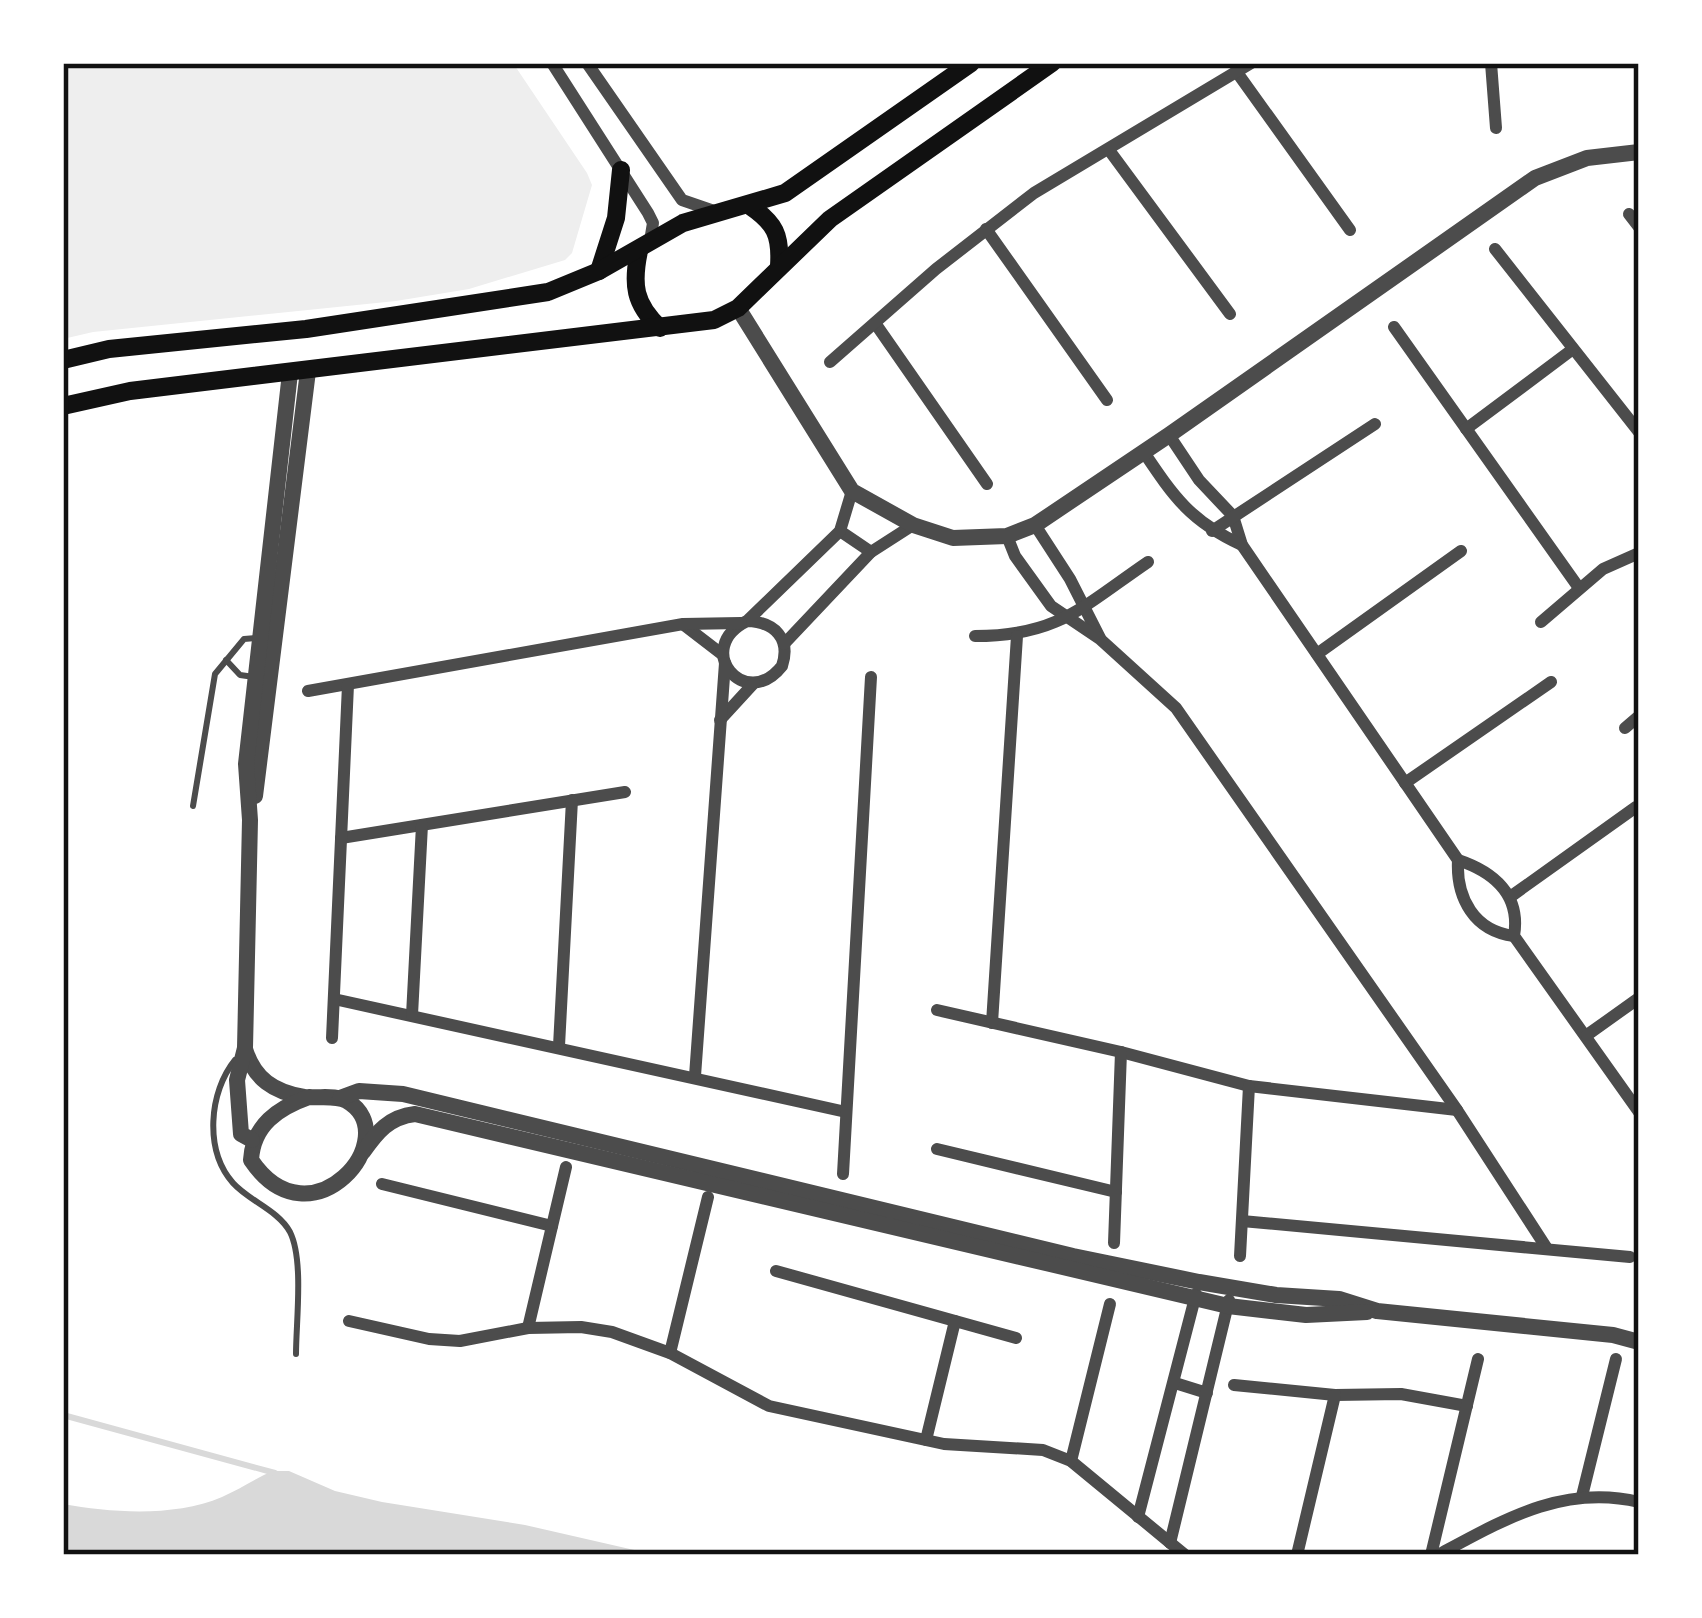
<svg xmlns="http://www.w3.org/2000/svg" width="1702" height="1618" font-family="'Nunito Sans',sans-serif">
	<style>
		.green { fill: #eee }
		.water { fill: #d9d9d9 }
		.lines { fill: none; stroke-linecap: round; stroke-linejoin: round }
		.stream { stroke: #d9d9d9; stroke-width: 6 }
		.service { stroke: #4c4c4c; stroke-width: 6 }
		.minor { stroke: #4c4c4c; stroke-width: 12 }
		.tertiary { stroke: #4c4c4c; stroke-width: 16 }
		.secondary { stroke: #111; stroke-width: 18 }
		.neatline { fill: none; stroke: #111; stroke-width: 4.5 }
	</style>
	<rect width="100%" height="100%" fill="#fff"/>
	<polygon class="green" points="63,63 513,63 587,173 592,185 572,253 565,260 469,289 396,301 93,332 63,339"/>
	<path class="water" d="M273,1471H289L335,1491L382,1502L525,1525L656,1555H63V1504C113,1513 175,1517 222,1497C240,1489 256,1478 273,1471Z"/>
	<g class="lines">
		<polyline class="stream" points="63,1415 275,1473"/>
		<g class="service">
			<polyline points="226,660 240,675 254,677"/>
			<polyline points="193,806 215,674 244,639 257,638"/>
			<path d="M235,1060C209,1092 204,1150 233,1183C249,1201 278,1210 290,1232C304,1260 296,1322 296,1354"/>
		</g>
		<g class="minor">
			<polyline points="552,63 648,213 653,223 650,241"/>
			<polyline points="587,63 682,200 714,211"/>
			<polyline points="1491,63 1496,128"/>
			<polyline points="1236,71 1350,230"/>
			<polyline points="1109,150 1230,314"/>
			<polyline points="1629,214 1639,227"/>
			<polyline points="986,229 1107,400"/>
			<polyline points="1495,249 1639,432"/>
			<polyline points="875,323 987,484"/>
			<polyline points="1394,327 1579,588"/>
			<polyline points="830,362 936,269 1034,193 1251,63"/>
			<polyline points="1466,429 1573,349"/>
			<path d="M1169,435L1199,480L1233,516L1242,545L1458,860C1456,898 1474,931 1514,936"/>
			<path d="M1143,451C1174,497 1190,521 1242,545"/>
			<polyline points="1035,525 1070,579 1100,638"/>
			<polyline points="840,531 871,552"/>
			<polyline points="1212,531 1375,424"/>
			<polyline points="1007,536 1015,556 1051,606 1100,639 1176,708 1457,1110 1546,1247"/>
			<path d="M747,621C775,622 791,639 782,666C745,713 692,648 747,621L840,531L852,491"/>
			<polyline points="1541,622 1603,569 1639,553"/>
			<polyline points="684,625 723,655"/>
			<path d="M975,636C1058,636 1082,607 1148,562"/>
			<polyline points="784,644 871,552 913,525"/>
			<polyline points="1317,654 1461,551"/>
			<polyline points="308,691 683,624 741,623"/>
			<polyline points="720,720 754,683"/>
			<polyline points="1625,728 1639,716"/>
			<polyline points="1405,783 1551,682"/>
			<polyline points="341,838 625,792"/>
			<path d="M1458,860C1494,872 1521,895 1514,936L1639,1112"/>
			<polyline points="1510,897 1636,807"/>
			<polyline points="334,999 846,1112"/>
			<polyline points="937,1010 1121,1052 1249,1086 1457,1110"/>
			<polyline points="412,1015 422,825"/>
			<polyline points="992,1023 1017,636"/>
			<polyline points="1587,1035 1639,998"/>
			<polyline points="332,1038 348,685"/>
			<polyline points="559,1046 572,800"/>
			<polyline points="695,1076 725,663"/>
			<polyline points="937,1149 1116,1192"/>
			<polyline points="843,1174 871,677"/>
			<polyline points="382,1184 552,1226"/>
			<polyline points="1242,1221 1630,1257"/>
			<polyline points="1114,1243 1121,1052"/>
			<polyline points="1240,1256 1249,1086"/>
			<polyline points="776,1271 1016,1338"/>
			<polyline points="349,1321 429,1339 460,1341 528,1328 581,1327 612,1332 670,1353 769,1406 944,1444 1043,1450 1071,1461 1185,1555"/>
			<polyline points="528,1328 566,1167"/>
			<polyline points="670,1353 708,1197"/>
			<polyline points="1175,1383 1207,1393"/>
			<polyline points="1234,1385 1335,1395 1401,1394 1467,1406"/>
			<polyline points="926,1440 955,1321"/>
			<polyline points="1071,1461 1110,1304"/>
			<polyline points="1582,1496 1616,1359"/>
			<polyline points="1138,1517 1196,1294"/>
			<polyline points="1170,1543 1229,1300"/>
			<polyline points="1297,1555 1335,1395"/>
			<polyline points="1431,1555 1478,1359"/>
			<path d="M1438,1555C1503,1520 1563,1484 1639,1502"/>
		</g>
		<g class="tertiary">
			<polyline points="738,308 852,491 913,525 953,538 1007,536 1035,525 1169,435 1535,178 1587,158 1639,152"/>
			<polyline points="255,796 308,371"/>
			<path d="M245,1049C254,1079 274,1092 304,1097"/>
			<path d="M309,1097C321,1098 336,1095 347,1101C407,1136 311,1249 251,1160C253,1125 278,1108 309,1097Z"/>
			<polyline points="340,1098 359,1091 403,1094 1073,1256 1199,1282 1276,1295 1339,1299 1377,1311 1613,1335 1639,1342"/>
			<polyline points="252,1140 241,1134 237,1080 245,1048 250,820 246,764 290,373"/>
			<path d="M363,1152C377,1132 389,1117 415,1114L1228,1306L1306,1315L1367,1312"/>
		</g>
		<g class="secondary">
			<path d="M750,206C775,223 781,235 779,266"/>
			<path d="M639,251C632,284 634,304 660,328"/>
			<polyline points="599,271 616,218 621,170"/>
			<polyline points="63,360 109,349 306,329 548,292 599,271 683,223 785,193 971,63"/>
			<polyline points="63,406 130,391 714,320 738,308 830,219 1052,63"/>
		</g>
	</g>
	<rect width="1702" height="1618" fill="none" stroke="#ffffff" stroke-width="132"/>
	<rect x="66" y="66" width="1570" height="1486" class="neatline"/>
</svg>
